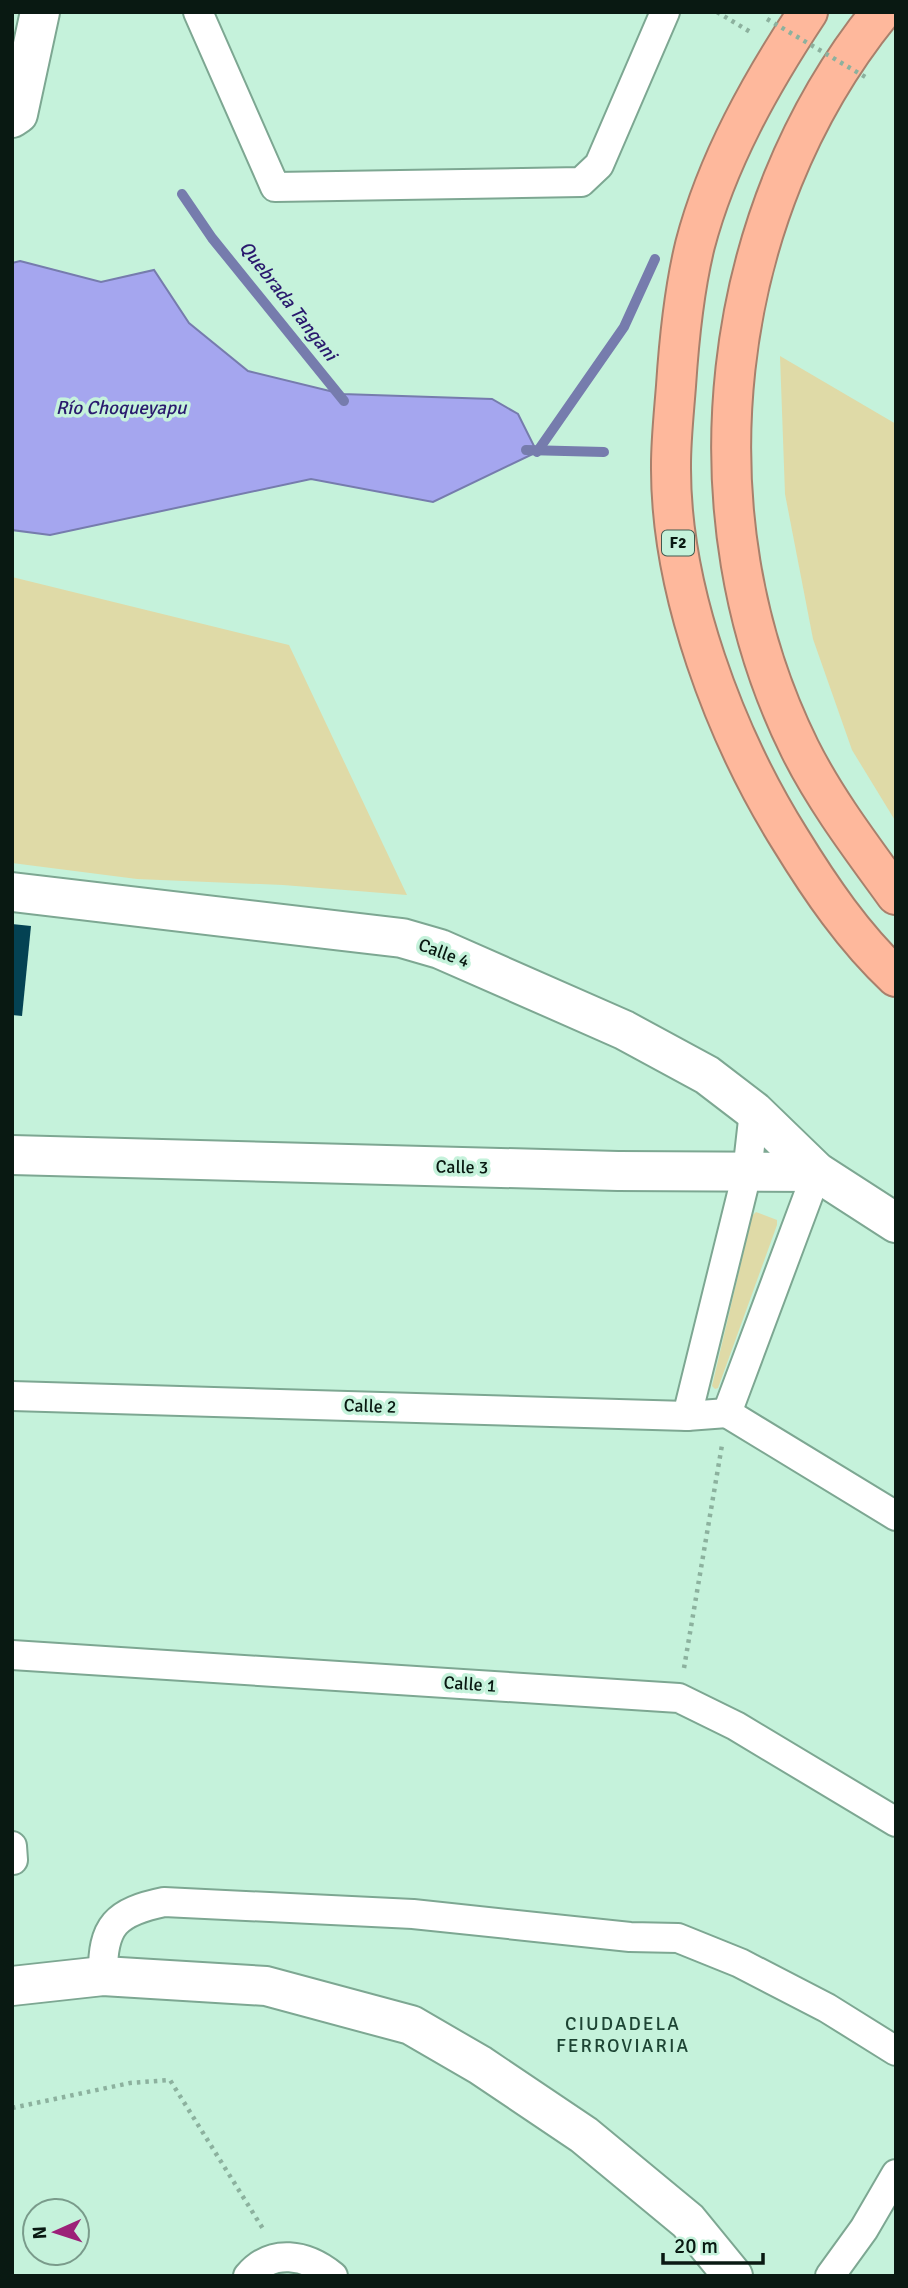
<svg xmlns="http://www.w3.org/2000/svg" width="908" height="2288" font-family="Signika,sans-serif">
	<style>
		.green { fill: #dfdaa7 }
		.water { fill: #a5a6ef; stroke: #767cad; stroke-width: 2 }
		.lines { fill: none; stroke-linecap: round; stroke-linejoin: round }
		.stream { stroke: #767cad; stroke-width: 10 }
		.building { fill: #044253 }
		.street-casing { stroke: #7da792; stroke-width: 32 }
		.secondary-casing { stroke: #7da792; stroke-width: 42 }
		.highway-casing { stroke: #a8806c; stroke-width: 42 }
		.path { stroke: #8cb19e; stroke-width: 4.5; stroke-dasharray: 3.5 5; stroke-linecap: butt }
		.street { stroke: #fff; stroke-width: 28 }
		.secondary { stroke: #fff; stroke-width: 38 }
		.highway { stroke: #feb89c; stroke-width: 38 }
		.path-bridge { stroke: #8cb19e; stroke-width: 4.5; stroke-dasharray: 3.5 5; stroke-linecap: butt }
		.labels { text-anchor: middle; dominant-baseline: central; stroke-width: 7; stroke-linejoin: round; paint-order: stroke }
		.shield { fill: #c5f2db; stroke: #415a4e; stroke-width: 2 }
		.shield-label { font-size: 16px; font-weight: bold; fill: #091912 }
		.street-label { font-size: 18px; fill: #091912; stroke: #c5f2db }
		.water-label { font-size: 19px; font-style: italic; fill: #29196d; stroke: #c5f2db }
		.neighbourhood-label { font-size: 19px; letter-spacing: 2px; fill: #1d4534; stroke: #c5f2db }
	</style>
	<rect width="100%" height="100%" fill="#c5f2db"/>
	<g class="green">
		<polygon points="780,356 896,424 896,822 852,750 813,639 785,494"/>
		<polygon points="12,577 289,645 407,895 283,885 137,879 12,863"/>
		<polygon points="756,1212 777,1220 777,1225 718,1388 715,1389 712,1386 752,1216"/>
	</g>
	<polygon class="water" points="20,261 101,282 154,270 189,323 248,371 342,394 492,399 518,414 537,452 433,502 311,479 50,535 12,530 12,263"/>
	<g class="lines">
		<g class="stream">
			<polyline points="182,194 212,238 344,401"/>
			<polyline points="526,450 604,452"/>
			<polyline points="537,452 624,327 655,259"/>
		</g>
	</g>
	<polygon class="building" points="12,924 31,926 22,1016 12,1015"/>
	<g class="lines">
		<g class="street-casing">
			<g id="street">
				<polyline points="198,12 275,187 581,182 599,165 665,12"/>
				<polyline points="12,1396 687,1416 727,1413"/>
				<polyline points="727,1413 817,1172"/>
				<polyline points="727,1413 896,1516"/>
				<polyline points="687,1416 747,1173 754,1111"/>
				<polyline points="12,1655 679,1698 736,1726 896,1822"/>
				<polyline points="12,1846 13,1860"/>
				<path d="M103,1976C102,1925 116,1912 164,1902L413,1914L630,1937L678,1938L740,1963L827,2008L896,2051"/>
				<path d="M248,2276C272,2248 306,2254 333,2276"/>
				<polyline points="830,2276 864,2229 896,2174"/>
			</g>
		</g>
		<g class="secondary-casing">
			<g id="secondary">
				<polyline points="12,118 18,114 40,12"/>
				<polyline points="12,892 402,938 440,949 624,1030 707,1075 754,1111 817,1172 896,1223"/>
				<polyline points="12,1155 618,1171 817,1172"/>
				<polyline points="12,1986 103,1976 266,1986 411,2025 480,2065 584,2135 688,2221 733,2276"/>
			</g>
		</g>
		<g class="highway-casing">
			<g id="highway">
				<path d="M808,12C761,83 717,161 695,245C684,290 679,340 676,386C674,412 671,439 671,465C670,590 725,735 790,839C820,888 854,938 896,977"/>
				<path d="M881,12C717,214 684,515 800,749C826,801 862,848 896,895"/>
			</g>
		</g>
		<g class="path">
			<polyline points="717,12 752,33"/>
			<polyline points="684,1668 722,1445"/>
			<polyline points="12,2108 130,2083 170,2080 265,2232"/>
		</g>
		<use href="#street" class="street"/>
		<use href="#secondary" class="secondary"/>
		<use href="#highway" class="highway"/>
		<polyline class="path-bridge" points="767,19 867,78"/>
	</g>
	<g class="labels">
		<rect class="shield" x="662" y="530.5" width="32" height="25" rx="5"/>
		<g class="shield-label">
			<text x="678" y="543">F2</text>
		</g>
		<g class="street-label">
			<text transform="translate(444 953) rotate(20)">Calle 4</text>
			<text transform="translate(462 1167) rotate(1)">Calle 3</text>
			<text transform="translate(370 1406) rotate(2)">Calle 2</text>
			<text transform="translate(470 1684) rotate(4)">Calle 1</text>
		</g>
		<g class="water-label">
			<text transform="translate(288 301) rotate(52)">Quebrada Tangani</text>
			<text x="121" y="408">Río Choqueyapu</text>
		</g>
		<g class="neighbourhood-label">
			<text x="623" y="2024">CIUDADELA<tspan x="623" dy="22">FERROVIARIA</tspan></text>
		</g>
	</g>
	<rect width="908" height="2288" fill="none" stroke="#091912" stroke-width="28"/>
	<g transform="translate(56 2232) rotate(267)"><circle r="33" fill="#c5f2db" stroke="#7a9b8b" stroke-width="2"/>
	<path d="M0-5L12 26L0 18L-12 26Z" fill="#9c2178"/>
	<text y="-10" font-size="19" font-weight="bold" text-anchor="middle" fill="#091912">N</text>
	</g>
	<path d="M663 2253v10h100v-10" fill="none" stroke="#091912" stroke-width="3.5"/>
	<text x="674" y="2253" font-size="21" fill="#091912" stroke="#c5f2db" stroke-width="5" paint-order="stroke">20 m</text>
</svg>
